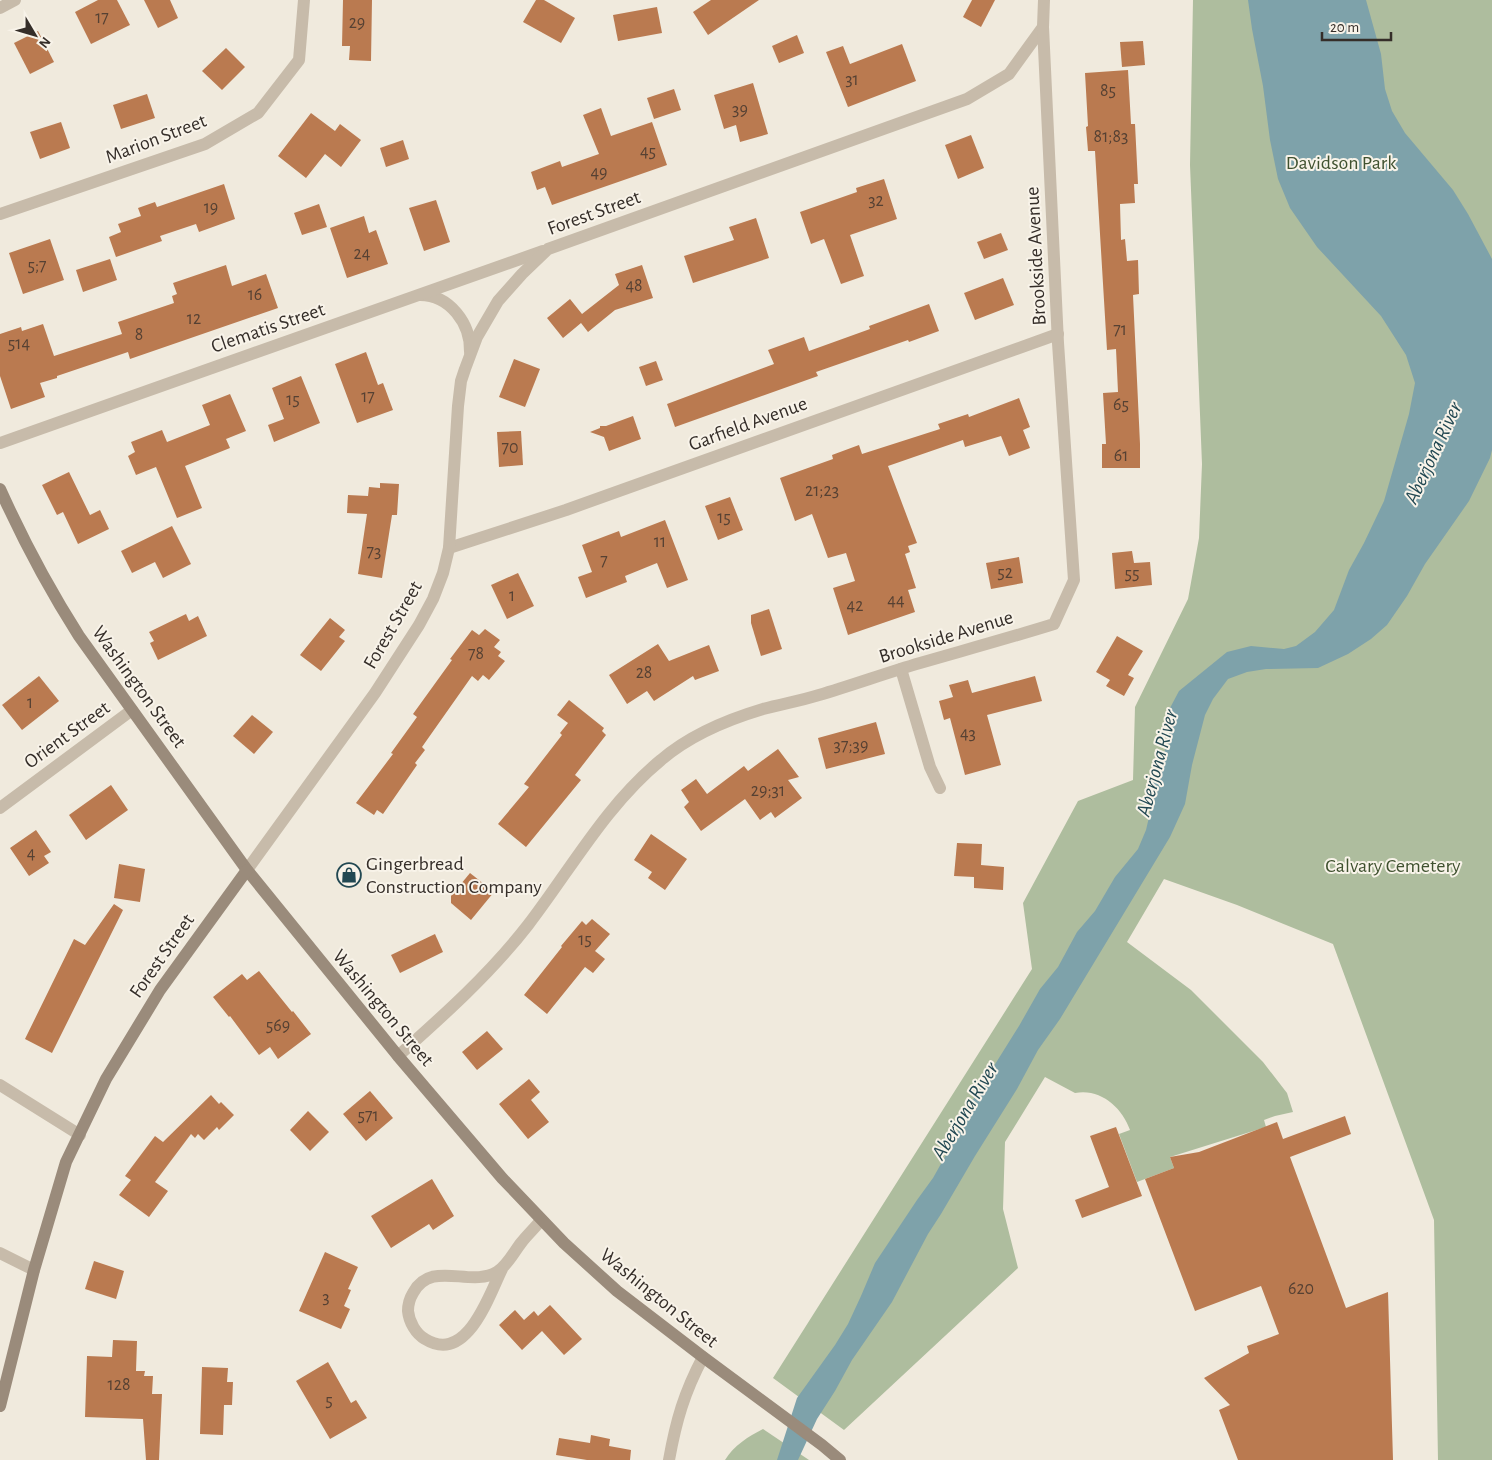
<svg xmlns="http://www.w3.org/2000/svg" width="1492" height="1460" font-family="'Alegreya Sans',sans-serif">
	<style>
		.green { fill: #aebd9e }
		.water { fill: #7ea2aa }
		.building { fill: #ba7a50 }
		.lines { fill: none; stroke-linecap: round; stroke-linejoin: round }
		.minor { stroke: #c7bbaa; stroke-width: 12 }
		.tertiary { stroke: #c7bbaa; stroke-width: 12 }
		.secondary { stroke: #9a8b7b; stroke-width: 12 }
		.labels { text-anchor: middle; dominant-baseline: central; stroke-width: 4; stroke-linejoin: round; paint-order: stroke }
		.number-label { font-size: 18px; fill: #564133 }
		.street-label { font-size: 20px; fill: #352e29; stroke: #f8f3e9 }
		.park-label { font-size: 20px; fill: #3f512f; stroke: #f8f3e9 }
		.poi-label { font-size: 20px; fill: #352e29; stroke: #f8f3e9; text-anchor: start }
		.water-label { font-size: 21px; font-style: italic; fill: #224852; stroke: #f8f3e9 }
	</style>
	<rect width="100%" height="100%" fill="#f0eadd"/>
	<g class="green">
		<path d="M1193,0H1492V1460H1438L1434,1220L1333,944L1237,905L1164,879L1127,942L1191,990L1263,1062L1287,1093L1293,1112L1275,1116L1264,1120L1266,1127L1170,1157L1174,1168L1137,1182L1119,1134L1130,1130C1122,1107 1100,1088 1075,1093L1045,1077L1005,1142L1003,1209L1018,1268L844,1430L773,1378L1032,969L1023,903L1078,801L1133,780L1135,707L1188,599L1199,538L1202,464L1190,165Z"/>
		<path d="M763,1429L809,1460H725C734,1445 748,1437 763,1429Z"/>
	</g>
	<polygon class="water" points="1248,0 1366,0 1381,54 1385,89 1392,111 1405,133 1453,190 1468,214 1492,259 1492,450 1490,458 1469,501 1425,564 1407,596 1387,625 1371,639 1348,654 1318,668 1266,669 1247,672 1228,679 1213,699 1205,715 1192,765 1185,804 1170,837 1060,1019 1038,1050 1017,1089 975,1156 941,1214 928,1234 892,1302 852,1360 835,1391 817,1419 798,1460 777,1460 797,1398 835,1345 848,1324 861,1296 875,1263 917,1200 933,1178 951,1146 969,1106 1019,1026 1040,989 1058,967 1077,932 1095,911 1115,877 1138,849 1146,830 1150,813 1149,793 1154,780 1162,769 1169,723 1170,708 1179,691 1227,652 1251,646 1284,649 1296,646 1315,632 1334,610 1349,570 1364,543 1384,501 1409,414 1415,383 1406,355 1381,316 1317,247 1290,208 1278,179 1270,140 1263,86 1252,29"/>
	<g class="building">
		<polygon points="98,0 117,0 130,25 91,44 75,12"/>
		<polygon points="144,0 170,0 178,18 158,28"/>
		<polygon points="343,0 372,0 371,61 349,60 350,46 342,46"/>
		<polygon points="536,0 544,0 575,18 561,43 523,22"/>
		<polygon points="711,0 759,0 708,35 693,12"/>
		<polygon points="972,0 995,0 981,27 963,17"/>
		<polygon points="657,7 662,33 618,41 613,15"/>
		<polygon points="38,31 54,62 30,74 14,43"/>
		<polygon points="797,35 804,53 779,63 772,46"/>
		<polygon points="1143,41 1145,65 1122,67 1120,42"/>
		<polygon points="902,44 916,81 848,107 826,52 843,46 850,64"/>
		<polygon points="226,48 245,67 222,90 202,71"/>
		<polygon points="1128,70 1131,124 1135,124 1138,184 1134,184 1135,203 1120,204 1121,240 1125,239 1127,261 1138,260 1139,294 1133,295 1140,444 1140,468 1102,468 1102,444 1106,444 1103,393 1118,392 1116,349 1107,350 1095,151 1088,151 1086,127 1088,126 1085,73"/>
		<polygon points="753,83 768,134 740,142 736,125 724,129 714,95"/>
		<polygon points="674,89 681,110 654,119 647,98"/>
		<polygon points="147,94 155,118 121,129 113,105"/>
		<polygon points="601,108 611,136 652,122 667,165 552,205 545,187 537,190 531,172 560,161 562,167 599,154 583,115"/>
		<polygon points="311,113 335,131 340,124 361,140 341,167 325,154 306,178 278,156"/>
		<polygon points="61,122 70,148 40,159 30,132"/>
		<polygon points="971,135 984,168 958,179 945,145"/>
		<polygon points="403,140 409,159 386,167 380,148"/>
		<polygon points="884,179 897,219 850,235 864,276 841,284 824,239 811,244 800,212 857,192 856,188"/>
		<polygon points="224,184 235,219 199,232 196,224 160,236 162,241 116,257 109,237 121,232 118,224 141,216 138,208 155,202 157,207"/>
		<polygon points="436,200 450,242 424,251 409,208"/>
		<polygon points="319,204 327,227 302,235 294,213"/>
		<polygon points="364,216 369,233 376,230 388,264 347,278 330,228"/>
		<polygon points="756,218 769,258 693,283 684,256 734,240 729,227"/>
		<polygon points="1001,233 1008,250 984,259 977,242"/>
		<polygon points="50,239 64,280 23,294 9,253"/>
		<polygon points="110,259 117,280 83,292 76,270"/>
		<polygon points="226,265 232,286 266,274 278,308 130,359 128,352 57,376 57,378 40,383 45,397 11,409 0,376 0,334 21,327 22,331 43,324 54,356 122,334 118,322 174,303 172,296 177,294 173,283"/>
		<polygon points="642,265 653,298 615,310 588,332 581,323 563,338 547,318 570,299 582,314 619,285 615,274"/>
		<polygon points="1003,278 1014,305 975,320 964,293"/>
		<polygon points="929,304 939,331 909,342 908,340 816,372 818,376 675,427 667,404 774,364 768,350 804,337 809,351 870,329 869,326"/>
		<polygon points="366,352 378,385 383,383 393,410 357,423 335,364"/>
		<polygon points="514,359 540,369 525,407 499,397"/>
		<polygon points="656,361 663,380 646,386 639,367"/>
		<polygon points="301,376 320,423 274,442 268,425 284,419 272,388"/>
		<polygon points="230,394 246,431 226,439 230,448 185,466 202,508 177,518 156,467 136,475 128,456 135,452 131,442 162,430 167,442 210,425 202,405"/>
		<polygon points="1019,398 1030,427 1023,430 1030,448 1009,456 1001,436 965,447 963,440 888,466 917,543 908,546 910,552 905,554 916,588 908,590 915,612 848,635 833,588 855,581 846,553 828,558 812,514 795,521 780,478 833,459 832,455 859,445 862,454 940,429 938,424 968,414 969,417"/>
		<polygon points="633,416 641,439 609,451 604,437 590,432 600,428 600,426 606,426"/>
		<polygon points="521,431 523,465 499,467 497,432"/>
		<polygon points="69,472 90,515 100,510 109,529 78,544 63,512 57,515 42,485"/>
		<polygon points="380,483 399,484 397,515 392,515 382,578 358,574 367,514 347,513 348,495 368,496 369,487 380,488"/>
		<polygon points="730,497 743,530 718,540 705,506"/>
		<polygon points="665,520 688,580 667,588 657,563 625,576 627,582 586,598 578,577 592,572 582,545 619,531 621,537"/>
		<polygon points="172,526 191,564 163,578 155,562 132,573 121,551"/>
		<polygon points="1132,551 1134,563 1150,562 1152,585 1115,589 1112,553"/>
		<polygon points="1019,557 1023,583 991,589 986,563"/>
		<polygon points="518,573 534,606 507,619 491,585"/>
		<polygon points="769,609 782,649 761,656 751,623 751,615"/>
		<polygon points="186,614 189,621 198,616 207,636 158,660 150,643 154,641 149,632"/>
		<polygon points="330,618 345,630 339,637 345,641 321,671 300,655"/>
		<polygon points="485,629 500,640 494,647 501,652 498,656 505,661 489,680 483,675 478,681 472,676 422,747 425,750 415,763 417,765 383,814 377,810 374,815 356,803 393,754 391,753 417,717 413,714 452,660 450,659 472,630 479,635"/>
		<polygon points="1117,636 1143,651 1128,675 1134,678 1124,696 1106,686 1110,680 1096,672"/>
		<polygon points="658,644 669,661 709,645 719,671 695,680 693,676 654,701 647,691 627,704 609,675"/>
		<polygon points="39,676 59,701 22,730 2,705"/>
		<polygon points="1035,676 1042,701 987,715 1001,765 965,775 950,718 944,720 939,701 953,697 949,685 968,680 972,693"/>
		<polygon points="569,700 604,728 602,731 606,735 575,775 581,780 526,847 498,824 529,787 524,784 562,735 560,733 568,723 557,715"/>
		<polygon points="252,715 273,732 254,754 233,736"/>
		<polygon points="876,722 885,754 826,769 818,738"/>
		<polygon points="778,749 799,777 788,780 802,798 775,818 771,812 760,820 745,799 701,831 684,807 689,802 681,790 696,779 707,794 744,766 748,771"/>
		<polygon points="111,785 128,810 86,840 69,815"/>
		<polygon points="36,830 51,852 44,856 49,863 29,876 10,848"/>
		<polygon points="651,834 687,859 665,890 648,878 652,872 634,860"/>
		<polygon points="957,843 982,844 981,865 1004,867 1003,890 974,888 974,877 954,876"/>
		<polygon points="119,864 145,869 140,902 114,898"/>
		<polygon points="470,873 494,892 471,920 451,903 451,896"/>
		<polygon points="114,904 123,910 52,1053 25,1039 74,939 85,945"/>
		<polygon points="592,919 610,934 595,951 605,959 593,973 585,967 547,1014 524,995 562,947 561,946 582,921 586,925"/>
		<polygon points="435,934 443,952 400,973 391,955"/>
		<polygon points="259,971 292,1012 293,1011 311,1034 278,1059 270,1047 259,1055 230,1016 229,1017 213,997 242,974 247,980"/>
		<polygon points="487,1031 503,1049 477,1070 462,1052"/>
		<polygon points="529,1079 540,1092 531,1100 549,1122 528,1139 499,1104"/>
		<polygon points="370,1091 393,1118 366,1141 343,1114"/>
		<polygon points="211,1095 219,1104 221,1102 234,1115 219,1130 217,1127 204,1140 198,1134 195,1138 191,1134 155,1182 168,1191 149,1217 119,1195 131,1180 125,1176 155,1136 163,1142"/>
		<polygon points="308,1111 329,1132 310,1151 290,1130"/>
		<polygon points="1345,1116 1351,1134 1290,1157 1346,1308 1388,1292 1393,1460 1238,1460 1219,1410 1230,1405 1204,1378 1249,1353 1247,1346 1279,1334 1261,1286 1195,1311 1145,1179 1174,1168 1170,1157 1199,1152 1277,1122 1283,1139"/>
		<polygon points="1116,1127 1142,1196 1082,1218 1075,1200 1109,1187 1090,1136"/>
		<polygon points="432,1179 454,1216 433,1230 429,1224 391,1248 371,1216"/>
		<polygon points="325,1252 358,1267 348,1289 351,1290 344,1306 350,1309 341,1329 299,1311"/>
		<polygon points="94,1261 124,1271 116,1299 85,1289"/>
		<polygon points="550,1305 582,1339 564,1355 542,1331 522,1350 499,1325 515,1310 524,1320 534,1311 538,1316"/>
		<polygon points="113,1340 137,1341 136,1371 145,1371 144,1376 153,1376 152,1394 162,1394 159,1460 146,1460 143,1419 85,1417 87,1356 112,1357"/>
		<polygon points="328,1362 351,1403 356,1400 367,1418 330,1439 296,1381"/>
		<polygon points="202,1367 228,1368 227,1382 233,1382 232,1405 224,1405 223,1435 200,1434"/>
		<polygon points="591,1435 610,1439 609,1446 631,1450 630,1460 587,1460 556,1455 559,1438 590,1443"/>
	</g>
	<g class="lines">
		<g class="minor">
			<polyline points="0,214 205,144 258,113 299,60 304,0"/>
			<path d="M420,295C450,295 471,324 470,352"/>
			<polyline points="0,443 543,251"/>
			<polyline points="449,548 566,510 1058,334"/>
			<polyline points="901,669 930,767 940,788"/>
			<polyline points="0,808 132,710"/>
			<polyline points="247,870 375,693 419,625 433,599 443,573 449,548 458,406 461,381 465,369 477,337 498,301 522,274 548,249 967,99 1009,74 1043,27"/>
			<path d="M398,1056C444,1015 490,974 528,925C571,869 606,805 661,760C690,735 726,720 763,709C781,704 800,701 819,695C853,685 886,673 920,663C965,650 1009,638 1054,624L1074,580L1058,343L1043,27L1044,0"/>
			<polyline points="0,1085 80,1135"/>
			<polyline points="0,1253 34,1270"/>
			<path d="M502,1269C489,1295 467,1365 425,1339C416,1334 409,1322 408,1311C408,1304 410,1298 413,1293C431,1259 470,1288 497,1272C507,1266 514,1252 521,1243C527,1235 535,1228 541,1220"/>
			<path d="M669,1460C676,1421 684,1393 703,1357"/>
		</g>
		<polyline class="tertiary" points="0,8 15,0"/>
		<g class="secondary">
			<path d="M0,489C23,540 49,589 79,636L247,870L398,1056L502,1178L564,1243L617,1291L703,1357L822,1445L840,1460"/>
			<polyline points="0,1406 34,1270 66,1162 106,1079 160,990 247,870"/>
		</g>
	</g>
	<defs>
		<g id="shop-ring" transform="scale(1.25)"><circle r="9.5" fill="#f8f3e9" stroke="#224852" stroke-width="1.5"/><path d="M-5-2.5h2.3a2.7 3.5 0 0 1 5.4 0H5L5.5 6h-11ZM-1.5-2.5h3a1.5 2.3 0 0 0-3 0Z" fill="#224852"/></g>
	</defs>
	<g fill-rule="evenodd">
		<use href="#shop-ring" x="349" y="875"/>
	</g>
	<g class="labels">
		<g class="number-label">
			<text x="102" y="18">17</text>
			<text x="357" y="23">29</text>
			<text x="852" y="80">31</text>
			<text x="1108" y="91">85</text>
			<text x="740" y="110">39</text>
			<text x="1111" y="137">81;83</text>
			<text x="648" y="152">45</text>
			<text x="599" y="173">49</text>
			<text x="876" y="201">32</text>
			<text x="211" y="208">19</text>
			<text x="362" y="254">24</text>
			<text x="37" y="266">5;7</text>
			<text x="634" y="286">48</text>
			<text x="255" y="295">16</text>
			<text x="194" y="319">12</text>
			<text x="1120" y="330">71</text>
			<text x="139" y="335">8</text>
			<text x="19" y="344">514</text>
			<text x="368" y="397">17</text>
			<text x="293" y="400">15</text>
			<text x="1121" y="405">65</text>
			<text x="510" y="448">70</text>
			<text x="1121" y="456">61</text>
			<text x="822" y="491">21;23</text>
			<text x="724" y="518">15</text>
			<text x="660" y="542">11</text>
			<text x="374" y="552">73</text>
			<text x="604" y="561">7</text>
			<text x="1005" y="573">52</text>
			<text x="1132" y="574">55</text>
			<text x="512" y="596">1</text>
			<text x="896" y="601">44</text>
			<text x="855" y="606">42</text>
			<text x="476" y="654">78</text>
			<text x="644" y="673">28</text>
			<text x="30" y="703">1</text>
			<text x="968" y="734">43</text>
			<text x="851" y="746">37;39</text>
			<text x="768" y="791">29;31</text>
			<text x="31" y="854">4</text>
			<text x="585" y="940">15</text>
			<text x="278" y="1026">569</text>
			<text x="368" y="1116">571</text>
			<text x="1301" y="1289">620</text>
			<text x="326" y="1298">3</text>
			<text x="119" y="1385">128</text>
			<text x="329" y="1401">5</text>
		</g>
		<g class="street-label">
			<text transform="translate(156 139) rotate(-21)">Marion Street</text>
			<text transform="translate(594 213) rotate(-20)">Forest Street</text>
			<text transform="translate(1036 256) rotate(-93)">Brookside Avenue</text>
			<text transform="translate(268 328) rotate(-19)">Clematis Street</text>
			<text transform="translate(748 424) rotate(-20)">Garfield Avenue</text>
			<text transform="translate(393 625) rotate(-60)">Forest Street</text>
			<text transform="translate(946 637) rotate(-17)">Brookside Avenue</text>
			<text transform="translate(139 687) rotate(54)">Washington Street</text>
			<text transform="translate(67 735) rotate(-36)">Orient Street</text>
			<text transform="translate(162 956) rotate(-55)">Forest Street</text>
			<text transform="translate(383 1008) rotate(50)">Washington Street</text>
			<text transform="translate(659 1298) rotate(39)">Washington Street</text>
		</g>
		<g class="park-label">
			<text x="1341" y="163">Davidson Park</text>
			<text x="1393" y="866">Calvary Cemetery</text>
		</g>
		<g class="poi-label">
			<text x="366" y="864">Gingerbread<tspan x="366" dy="23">Construction Company</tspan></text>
		</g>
		<g class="water-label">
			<text transform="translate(1433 453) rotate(-65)">Aberjona River</text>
			<text transform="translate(1157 763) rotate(-75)">Aberjona River</text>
			<text transform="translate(965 1111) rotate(-59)">Aberjona River</text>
		</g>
	</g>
	<g transform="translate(35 35) rotate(128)" stroke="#f8f3e9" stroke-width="4" paint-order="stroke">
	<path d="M0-4L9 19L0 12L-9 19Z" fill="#352e29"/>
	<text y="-8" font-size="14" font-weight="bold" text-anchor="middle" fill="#352e29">N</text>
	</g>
	<path d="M1322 32v8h69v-8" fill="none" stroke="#352e29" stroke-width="2.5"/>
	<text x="1330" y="32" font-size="15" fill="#352e29" stroke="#f8f3e9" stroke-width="4" paint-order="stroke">20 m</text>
</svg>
